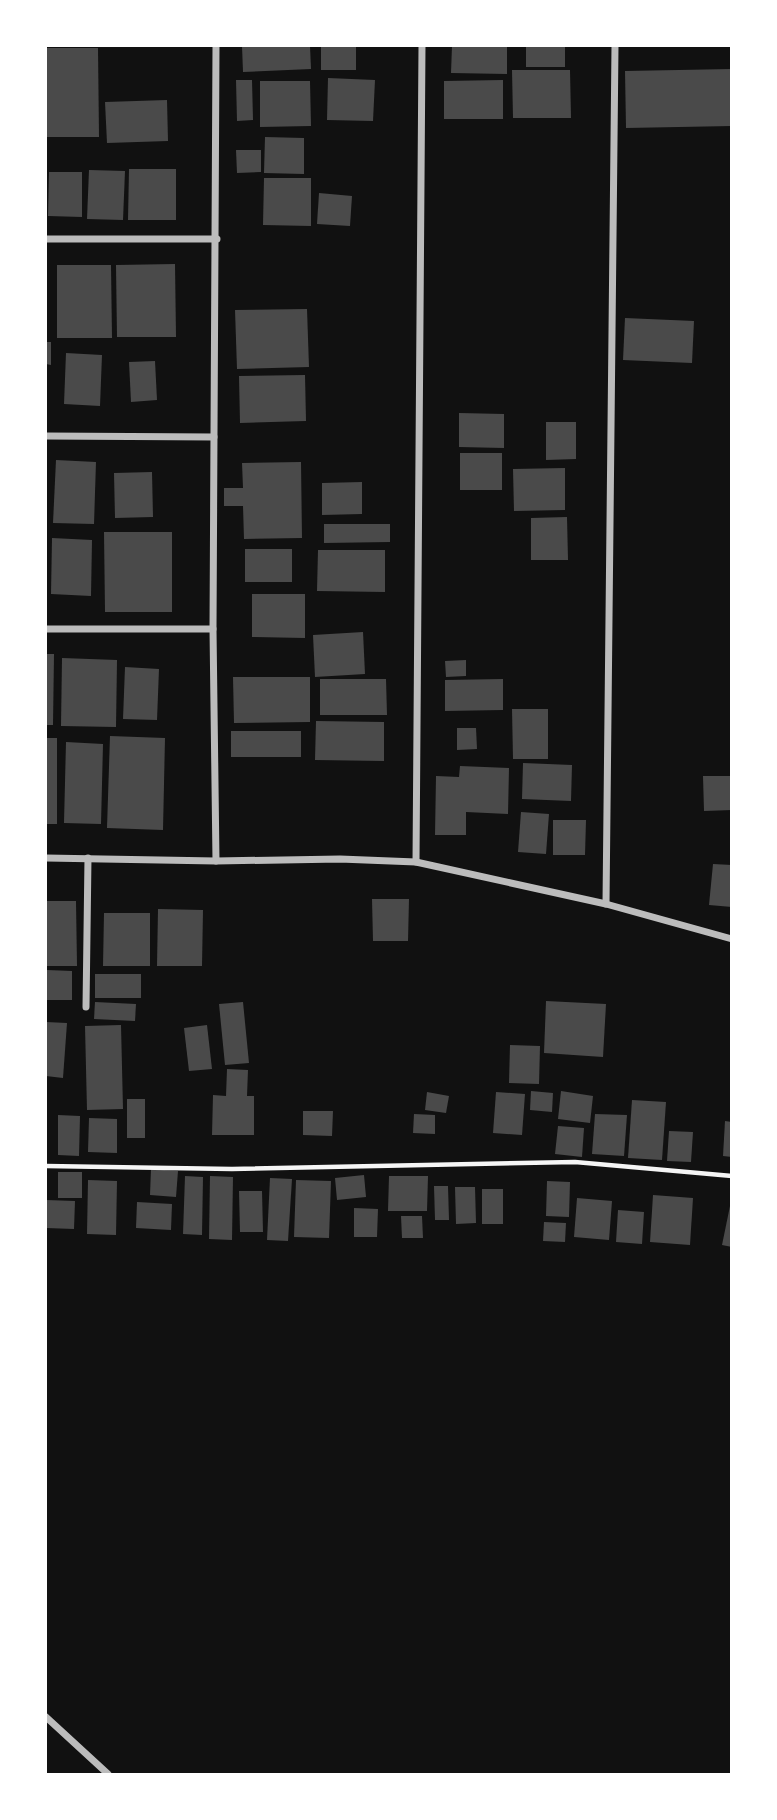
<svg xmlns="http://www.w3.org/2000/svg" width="777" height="1820" font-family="Cabin,sans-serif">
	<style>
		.building { fill: #4a4a4a }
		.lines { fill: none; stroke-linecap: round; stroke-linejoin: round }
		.path { stroke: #f5f5f5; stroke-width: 4.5 }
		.minor { stroke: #bcbcbc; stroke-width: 7 }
	</style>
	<rect width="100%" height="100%" fill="#111"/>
	<g class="building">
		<polygon points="242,46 310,46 311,69 243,72"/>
		<rect x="321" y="46" width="35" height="24"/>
		<polygon points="452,46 507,46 507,74 451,73"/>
		<rect x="526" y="46" width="39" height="21"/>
		<polygon points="46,48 98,48 99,137 46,137"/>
		<polygon points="732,69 732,126 626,128 625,71"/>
		<polygon points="512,70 570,70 571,118 513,118"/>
		<polygon points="328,78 375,80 373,121 327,120"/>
		<polygon points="236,80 252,80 253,120 237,121"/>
		<polygon points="503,80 503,119 444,119 444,81"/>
		<polygon points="260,81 310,81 311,126 260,127"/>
		<polygon points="167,100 168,141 107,143 105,102"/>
		<polygon points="265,137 304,138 304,174 264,173"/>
		<polygon points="236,150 261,150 261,172 237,173"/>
		<polygon points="129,169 176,169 176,220 128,220"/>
		<polygon points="89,170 125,171 123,220 87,219"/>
		<polygon points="49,172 82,172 82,217 48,216"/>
		<polygon points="264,178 311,178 311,226 263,225"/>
		<polygon points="319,193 352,196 350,226 317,224"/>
		<polygon points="175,264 176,337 117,337 116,265"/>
		<polygon points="57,265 111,265 112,338 57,338"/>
		<polygon points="307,309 309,367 237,369 235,310"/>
		<polygon points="625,318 694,321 692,363 623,360"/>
		<polygon points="46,342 51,342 51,365 46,364"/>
		<polygon points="66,353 102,355 100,406 64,404"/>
		<polygon points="155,361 157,400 131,402 129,362"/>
		<polygon points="305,375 306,421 240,423 239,376"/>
		<polygon points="459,413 504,414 504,448 459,447"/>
		<polygon points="546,422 576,422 576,459 546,460"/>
		<rect x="460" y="453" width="42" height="37"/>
		<polygon points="56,460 96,462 94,524 53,523"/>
		<polygon points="301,462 302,538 244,539 243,506 224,506 224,488 243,488 242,463"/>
		<polygon points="565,468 565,510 514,511 513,469"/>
		<polygon points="152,472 153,517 115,518 114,473"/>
		<polygon points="362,482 362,514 322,515 322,483"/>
		<polygon points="567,517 568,560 531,560 531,518"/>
		<polygon points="324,524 390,524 390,542 324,543"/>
		<polygon points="104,532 172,532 172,612 105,612"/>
		<polygon points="52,538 92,540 91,596 51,594"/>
		<rect x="245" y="549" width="47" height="33"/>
		<polygon points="318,550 385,550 385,592 317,591"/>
		<polygon points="252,594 305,594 305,638 252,637"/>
		<polygon points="363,632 365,674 315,677 313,635"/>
		<polygon points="46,654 54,654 53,725 46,725"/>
		<polygon points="62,658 117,660 116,727 61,726"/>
		<polygon points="466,660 466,676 446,677 445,661"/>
		<polygon points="125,667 159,669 157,720 123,719"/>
		<polygon points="233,677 310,677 310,722 234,723"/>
		<polygon points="320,679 386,679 387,715 320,715"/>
		<polygon points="503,679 503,710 445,711 445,680"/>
		<polygon points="512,709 548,709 548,759 513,759"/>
		<polygon points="316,721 384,722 384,761 315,760"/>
		<polygon points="457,728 476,728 477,749 457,750"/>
		<rect x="231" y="731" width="70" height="26"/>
		<polygon points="110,736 165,738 163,830 107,828"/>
		<rect x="46" y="738" width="11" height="86"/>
		<polygon points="66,742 103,744 101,824 64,823"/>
		<polygon points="523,763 572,765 571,801 522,799"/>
		<polygon points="460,766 509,768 508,814 466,812 466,835 435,835 436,776 459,777"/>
		<polygon points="703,776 732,776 732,810 704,811"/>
		<polygon points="521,812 549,814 546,854 518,852"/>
		<polygon points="553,820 586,820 585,855 553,855"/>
		<polygon points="713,864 732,865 732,907 709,905"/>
		<polygon points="372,899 409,899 408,941 373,941"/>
		<polygon points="46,901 76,901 77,966 46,966"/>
		<polygon points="158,909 203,910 202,966 157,966"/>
		<polygon points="104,913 150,913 150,966 103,966"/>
		<polygon points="47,970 72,971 72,1000 47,1000"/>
		<rect x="95" y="974" width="46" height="24"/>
		<polygon points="546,1001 606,1004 603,1057 544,1053"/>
		<polygon points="95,1002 136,1004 135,1021 94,1019"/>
		<polygon points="243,1002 249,1063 225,1065 219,1004"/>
		<polygon points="46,1022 67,1023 63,1078 46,1076"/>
		<polygon points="121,1025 123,1109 87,1110 85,1026"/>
		<polygon points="207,1025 212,1069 189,1071 184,1028"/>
		<polygon points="510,1045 540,1046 539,1084 509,1083"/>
		<polygon points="227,1069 248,1070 247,1096 254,1096 254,1135 212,1135 213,1095 226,1096"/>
		<polygon points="531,1091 553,1093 552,1112 530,1110"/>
		<polygon points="561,1091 593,1096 590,1123 558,1119"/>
		<polygon points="427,1092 449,1096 446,1113 425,1110"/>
		<polygon points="496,1092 525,1094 522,1135 493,1133"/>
		<rect x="127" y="1099" width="18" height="39"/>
		<polygon points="632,1100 666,1102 662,1160 628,1158"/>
		<polygon points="303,1111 333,1111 332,1136 303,1135"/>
		<polygon points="414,1114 435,1115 435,1134 413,1133"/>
		<polygon points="595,1114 627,1115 624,1156 592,1154"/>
		<polygon points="58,1115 80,1116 79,1156 58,1155"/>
		<polygon points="89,1118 117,1119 117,1153 88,1152"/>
		<polygon points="725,1121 732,1122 732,1157 723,1156"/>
		<polygon points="558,1126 584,1128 582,1157 555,1154"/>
		<polygon points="669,1131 693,1132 691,1162 667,1161"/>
		<polygon points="151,1169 178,1171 176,1197 150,1195"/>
		<rect x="58" y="1172" width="24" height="26"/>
		<polygon points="364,1175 366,1197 337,1200 335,1178"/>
		<polygon points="185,1176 203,1177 202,1235 183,1234"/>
		<polygon points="210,1176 233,1177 232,1240 209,1239"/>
		<polygon points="389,1176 428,1176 427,1211 388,1211"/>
		<polygon points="270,1178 292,1179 288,1241 267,1240"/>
		<polygon points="88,1180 117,1181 116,1235 87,1234"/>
		<polygon points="296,1180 331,1181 329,1238 294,1237"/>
		<polygon points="547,1181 570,1182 569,1217 546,1216"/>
		<polygon points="434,1186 448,1186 449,1220 435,1220"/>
		<polygon points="455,1187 475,1187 476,1223 456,1224"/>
		<rect x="482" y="1189" width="21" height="35"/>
		<polygon points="239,1191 262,1191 263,1232 240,1232"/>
		<polygon points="653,1195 693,1198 690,1245 650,1242"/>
		<polygon points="577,1198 612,1201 609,1240 574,1237"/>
		<polygon points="46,1200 75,1201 74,1229 46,1228"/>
		<polygon points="137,1202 172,1204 171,1230 136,1228"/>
		<polygon points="730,1206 732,1206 732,1247 722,1245"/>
		<polygon points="354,1208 378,1209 377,1237 354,1237"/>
		<polygon points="618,1210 644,1212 642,1244 616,1242"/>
		<polygon points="401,1216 422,1216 423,1238 402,1238"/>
		<polygon points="544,1222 566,1223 565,1242 543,1241"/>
	</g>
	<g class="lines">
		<polyline class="path" points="46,1166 232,1169 575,1162 732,1176"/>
		<g class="minor">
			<polyline points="46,239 217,239"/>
			<polyline points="46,436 214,437"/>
			<polyline points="46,629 213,629"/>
			<polyline points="46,858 216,861 340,859 416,862 606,904 732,939"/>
			<polyline points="216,861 213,629 216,46"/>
			<polyline points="416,862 422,46"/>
			<polyline points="606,904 615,46"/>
			<polyline points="86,1007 88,858"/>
			<polyline points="46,1717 108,1774"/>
		</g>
	</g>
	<rect width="777" height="1820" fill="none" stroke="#ffffff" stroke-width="94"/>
</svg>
